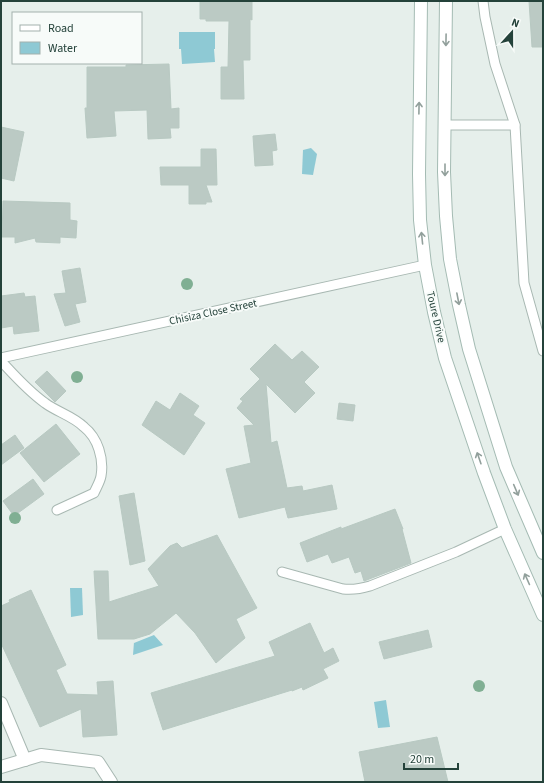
<svg xmlns="http://www.w3.org/2000/svg" width="544" height="783" font-family="'Source Sans 3',sans-serif">
	<style>
		.water { fill: #8ec9d4 }
		.building { fill: #bbcac4; stroke: #b8c9c2 }
		.lines { fill: none; stroke-linecap: round; stroke-linejoin: round }
		.service-casing { stroke: #a8b8b2; stroke-width: 11 }
		.minor-casing { stroke: #a8b8b2; stroke-width: 14 }
		.secondary-casing { stroke: #a4bbb3; stroke-width: 14 }
		.service { stroke: #fff; stroke-width: 9 }
		.minor { stroke: #fff; stroke-width: 12 }
		.secondary { stroke: #fff; stroke-width: 12 }
		.tree { fill: #80af93 }
		.oneway { stroke: #92a09c }
		.labels { text-anchor: middle; dominant-baseline: central; stroke-width: 4; stroke-linejoin: round; paint-order: stroke }
		.street-label { font-size: 11px; fill: #24423a; stroke: #f7fbf9 }
	</style>
	<rect width="100%" height="100%" fill="#e6efeb"/>
	<g class="water">
		<polygon points="179,32 215,32 215,49 214,49 215,62 182,64 181,49 179,49"/>
		<polygon points="311,148 317,154 313,175 302,174 303,150"/>
		<polygon points="70,588 82,588 83,615 71,617"/>
		<polygon points="154,635 163,645 133,655 134,642 134,643"/>
		<polygon points="386,700 390,727 378,728 374,702"/>
	</g>
	<g class="building">
		<polygon points="200,1 252,1 252,20 250,19 250,60 243,60 244,99 221,99 221,67 228,67 229,21 206,21 206,19 200,19"/>
		<polygon points="529,1 543,1 543,47 532,47"/>
		<polygon points="169,64 171,109 179,108 179,128 170,128 171,138 148,139 147,110 114,111 116,136 87,138 85,108 87,108 87,67 126,67 126,65"/>
		<polygon points="1,127 24,132 14,181 1,178"/>
		<polygon points="275,134 277,150 272,151 273,165 255,166 253,136"/>
		<polygon points="201,149 216,149 217,185 206,185 212,202 206,202 206,204 189,204 189,185 161,185 160,167 201,167"/>
		<polygon points="3,201 70,203 70,220 77,221 76,238 60,237 60,243 36,242 35,238 15,243 15,237 2,237"/>
		<polygon points="80,268 86,302 75,304 80,322 65,326 54,294 66,293 62,271"/>
		<polygon points="24,293 25,297 35,296 39,331 14,334 13,326 1,328 1,296"/>
		<polygon points="275,344 292,360 302,351 319,367 304,382 315,393 295,413 266,384 271,443 277,441 287,488 302,486 303,491 332,485 337,509 288,518 285,507 239,518 226,469 251,463 244,426 254,425 237,408 243,401 240,399 260,379 250,369"/>
		<polygon points="47,371 66,391 55,402 35,382"/>
		<polygon points="180,393 199,406 193,415 205,423 184,455 142,425 156,401 170,410"/>
		<polygon points="339,403 355,405 353,421 337,419"/>
		<polygon points="56,424 80,454 44,482 20,453"/>
		<polygon points="15,435 24,448 1,465 1,445"/>
		<polygon points="33,479 44,494 14,516 3,501"/>
		<polygon points="134,493 145,561 130,565 119,496"/>
		<polygon points="395,509 403,529 402,529 411,563 364,581 361,571 355,573 349,557 332,563 328,554 307,562 300,543 341,527 341,529"/>
		<polygon points="217,535 257,608 236,619 245,638 216,663 195,633 176,613 150,634 134,639 98,639 94,571 108,571 109,602 159,586 148,569 170,546 177,543 182,548"/>
		<polygon points="31,590 66,665 56,670 67,694 98,695 97,682 113,681 117,735 83,737 81,709 40,727 1,643 1,606 10,602 9,600"/>
		<polygon points="310,623 324,653 333,648 339,661 323,669 328,678 303,690 302,687 292,691 292,690 163,730 151,693 275,656 269,642"/>
		<polygon points="428,630 432,647 384,659 379,642"/>
		<polygon points="437,737 448,782 365,782 359,752"/>
	</g>
	<g class="lines">
		<g class="service-casing">
			<g id="service">
				<polyline points="483,1 485,17 495,64 515,125 524,283 543,351"/>
				<polyline points="445,125 515,125"/>
				<polyline points="1,358 425,265"/>
				<path d="M1,361C15,376 28,391 45,403C57,412 73,416 84,427C98,438 104,459 101,476C100,482 96,488 94,493L57,510"/>
				<path d="M282,572L343,589C352,590 360,589 370,586L456,552L505,529"/>
			</g>
		</g>
		<g class="minor-casing">
			<g id="minor">
				<polyline points="1,703 25,760"/>
				<polyline points="1,767 41,755 98,762 111,782"/>
			</g>
		</g>
		<g class="secondary-casing">
			<g id="secondary">
				<polyline points="421,1 419,174 420,220 425,265 434,312 445,358 484,473 505,529 543,615"/>
				<polyline points="446,1 444,172 446,216 450,259 459,305 469,349 506,467 543,553"/>
			</g>
		</g>
		<use href="#service" class="service"/>
		<use href="#minor" class="minor"/>
		<use href="#secondary" class="secondary"/>
	</g>
	<g class="tree">
		<circle cx="187" cy="284" r="6"/>
		<circle cx="77" cy="377" r="6"/>
		<circle cx="15" cy="518" r="6"/>
		<circle cx="479" cy="686" r="6"/>
	</g>
	<defs><path id="oneway-shaft" d="M-6 0H5M1.5-3L5.5 0L1.5 3" fill="none" stroke-width="1.6" stroke-linecap="round" stroke-linejoin="round"/></defs>
	<g class="oneway">
		<use href="#oneway-shaft" transform="translate(446 40) rotate(91)"/>
		<use href="#oneway-shaft" transform="translate(419 108) rotate(-89)"/>
		<use href="#oneway-shaft" transform="translate(445 170) rotate(90)"/>
		<use href="#oneway-shaft" transform="translate(422 238) rotate(-96)"/>
		<use href="#oneway-shaft" transform="translate(458 299) rotate(79)"/>
		<use href="#oneway-shaft" transform="translate(479 458) rotate(-109)"/>
		<use href="#oneway-shaft" transform="translate(516 490) rotate(67)"/>
		<use href="#oneway-shaft" transform="translate(527 579) rotate(-114)"/>
	</g>
	<g class="labels">
		<g class="street-label">
			<text transform="translate(213 312) rotate(-12)">Chisiza Close Street</text>
			<text transform="translate(436 317) rotate(77)">Toure Drive</text>
		</g>
	</g>
	<rect width="544" height="783" fill="none" stroke="#24423a" stroke-width="4"/>
	<rect x="12" y="12" width="130" height="52" fill="#f7fbf9" stroke="#a3b1ad"/>
	<rect x="20" y="25" width="20" height="6" fill="#ffffff" stroke="#a3b1ad"/>
	<text x="48" y="32" font-size="12" fill="#24423a">Road</text>
	<rect x="20" y="42" width="20" height="12" fill="#8ec9d4" stroke="#a3b1ad"/>
	<text x="48" y="52" font-size="12" fill="#24423a">Water</text>
	<g transform="translate(512 32) rotate(21)" stroke="#f7fbf9" stroke-width="3" paint-order="stroke">
	<path d="M0-3L7 15L0 10L-7 15Z" fill="#24423a"/>
	<text y="-6" font-size="11" font-weight="bold" text-anchor="middle" fill="#24423a">N</text>
	</g>
	<path d="M404 763v6h54v-6" fill="none" stroke="#24423a" stroke-width="2"/>
	<text x="410" y="763" font-size="12" fill="#24423a" stroke="#f7fbf9" stroke-width="3" paint-order="stroke">20 m</text>
</svg>
